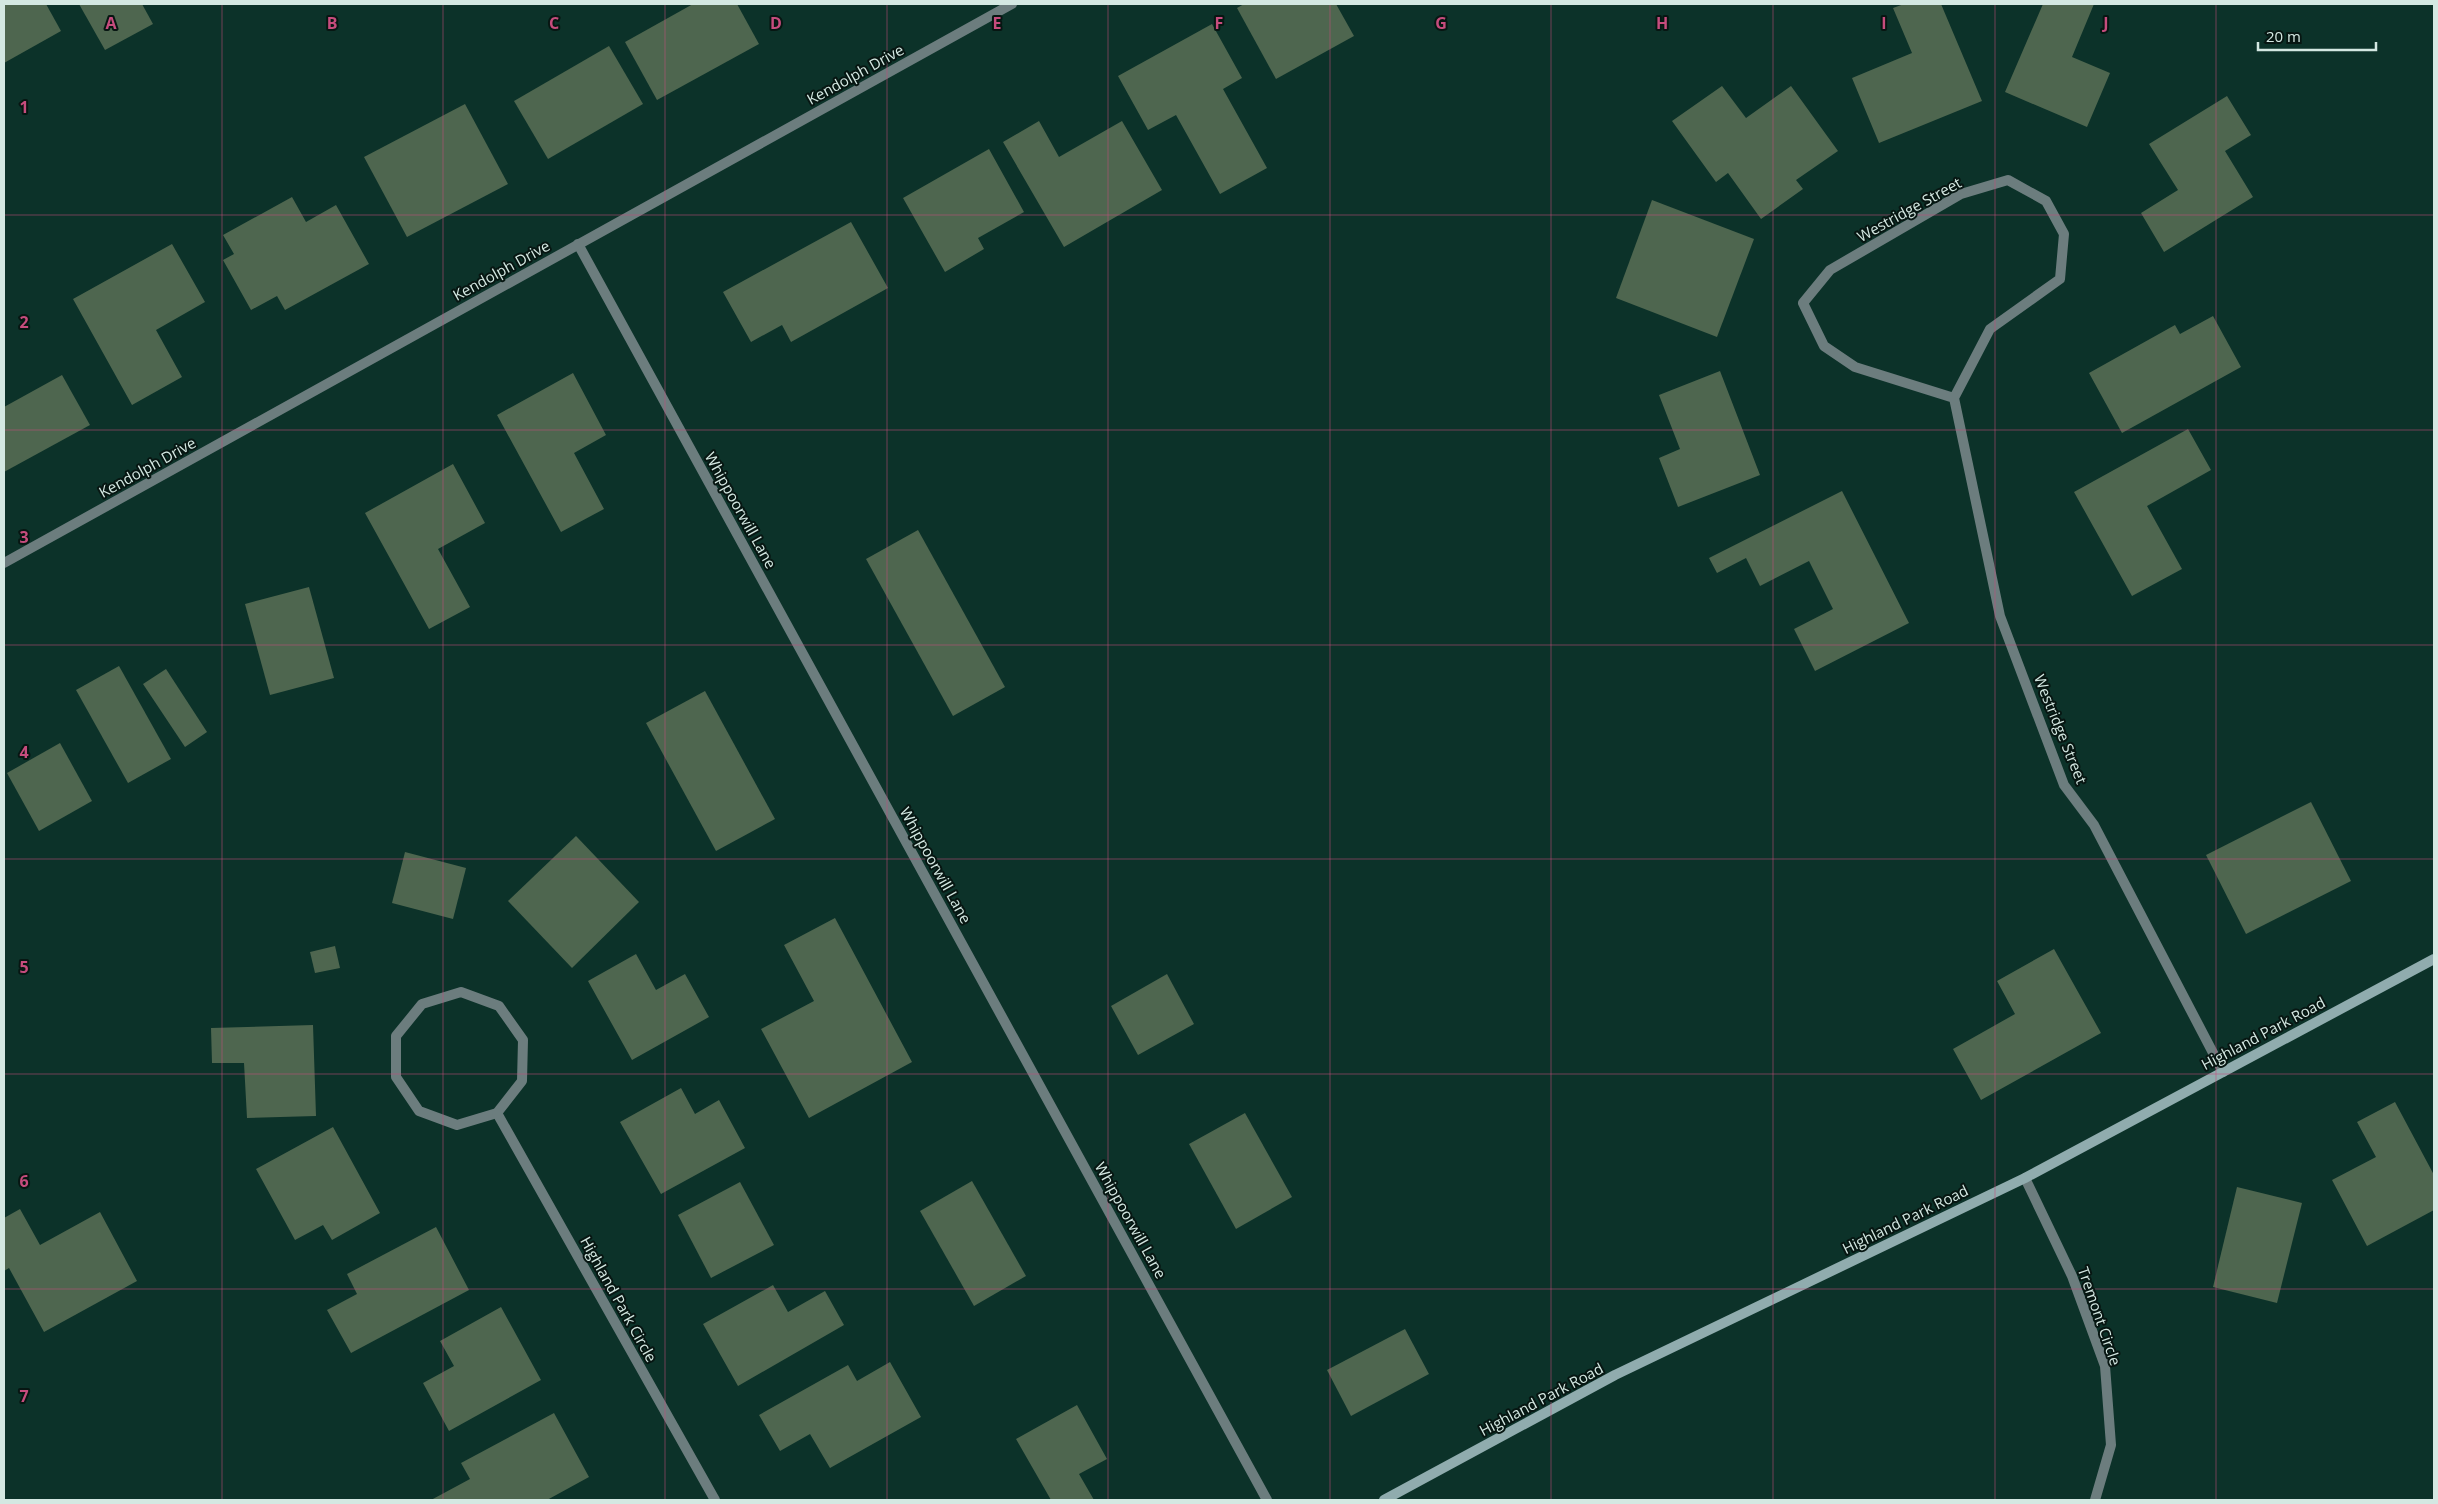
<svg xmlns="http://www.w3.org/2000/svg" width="2438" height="1504" font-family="'Open Sans',sans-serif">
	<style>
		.building { fill: #4e664f }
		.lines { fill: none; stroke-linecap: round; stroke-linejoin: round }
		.street { stroke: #6c7d7e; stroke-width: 10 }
		.secondary { stroke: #90acae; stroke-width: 10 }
		.grid { fill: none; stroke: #c64c7d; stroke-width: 1; stroke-opacity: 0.55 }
		.labels { text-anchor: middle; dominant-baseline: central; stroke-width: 4; stroke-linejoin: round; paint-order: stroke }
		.street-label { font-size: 15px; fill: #d4e8e2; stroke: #071612 }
		.grid-label { font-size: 16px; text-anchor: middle; font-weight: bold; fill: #c64c7d; stroke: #071612; stroke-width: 4; stroke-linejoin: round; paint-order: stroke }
	</style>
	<rect width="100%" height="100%" fill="#0c3229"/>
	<g class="building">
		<polygon points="4,4 46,4 61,31 4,63"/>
		<polygon points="79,4 142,4 153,24 105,50"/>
		<polygon points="693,4 737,4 759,44 657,100 625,42"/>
		<polygon points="1244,4 1336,4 1354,36 1276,79 1237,8"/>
		<polygon points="1904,4 1941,4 1982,101 1879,143 1852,78 1912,53 1893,8"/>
		<polygon points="2043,4 2094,4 2072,57 2110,73 2087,127 2005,92"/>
		<polygon points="1212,24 1242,78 1223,89 1267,168 1220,194 1176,115 1148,130 1118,76"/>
		<polygon points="609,46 643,104 548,159 514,101"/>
		<polygon points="1722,86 1746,118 1791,86 1838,151 1796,180 1803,189 1761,219 1728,173 1716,182 1672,121"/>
		<polygon points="2227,96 2251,135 2225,151 2253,197 2164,252 2141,213 2178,190 2149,144"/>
		<polygon points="465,104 508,184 407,237 364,157"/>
		<polygon points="1039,121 1059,157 1122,121 1162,190 1064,247 1003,142"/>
		<polygon points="989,149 1024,212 978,238 984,249 945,272 903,198"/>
		<polygon points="292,197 306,222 336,205 369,264 285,310 277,296 251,310 223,260 234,254 223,235"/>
		<polygon points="1652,200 1754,239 1717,337 1616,298"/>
		<polygon points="851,222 888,288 791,342 782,325 751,342 723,292"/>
		<polygon points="172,244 205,302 156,330 182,377 132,405 73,299"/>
		<polygon points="2213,316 2241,367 2122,433 2089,373 2175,325 2180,334"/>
		<polygon points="1720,371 1760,475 1678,507 1659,458 1680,449 1659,395"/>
		<polygon points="573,373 606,435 574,453 604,509 561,532 497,415"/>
		<polygon points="62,375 90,425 4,472 4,407"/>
		<polygon points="2188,429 2211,470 2147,506 2182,569 2132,596 2074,492"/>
		<polygon points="453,464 485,523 438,549 470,607 429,629 365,513"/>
		<polygon points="1842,491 1909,623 1815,671 1794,629 1833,609 1809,561 1760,586 1746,558 1717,573 1709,558"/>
		<polygon points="918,530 1005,687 953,716 866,559"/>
		<polygon points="309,587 334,678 270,695 245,604"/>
		<polygon points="119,666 171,759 128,783 76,690"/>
		<polygon points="166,669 207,732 185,747 143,684"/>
		<polygon points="705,691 775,819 716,851 646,723"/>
		<polygon points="60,743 92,801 39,831 7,773"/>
		<polygon points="2311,802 2351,881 2246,934 2206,855"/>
		<polygon points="576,836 639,902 572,968 508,901"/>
		<polygon points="405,852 466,868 453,919 392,903"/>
		<polygon points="835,918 912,1062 809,1118 761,1029 814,1001 784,945"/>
		<polygon points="335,946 340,968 315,973 310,952"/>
		<polygon points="2054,949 2101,1033 1981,1100 1953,1049 2015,1014 1997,981"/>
		<polygon points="636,954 656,990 685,974 709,1017 632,1060 588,981"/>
		<polygon points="1167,974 1194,1024 1138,1055 1111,1006"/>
		<polygon points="313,1025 316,1116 247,1118 244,1063 212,1063 211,1028"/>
		<polygon points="681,1088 695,1114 719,1100 745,1148 661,1194 620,1122"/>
		<polygon points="2395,1102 2434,1175 2434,1210 2367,1246 2332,1180 2376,1157 2357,1122"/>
		<polygon points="1245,1113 1292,1197 1236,1229 1189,1144"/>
		<polygon points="333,1127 380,1213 332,1240 323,1225 295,1240 256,1169"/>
		<polygon points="972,1181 1026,1276 974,1306 920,1211"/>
		<polygon points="740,1182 774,1245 711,1278 678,1215"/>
		<polygon points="2237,1187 2302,1203 2277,1303 2213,1287"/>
		<polygon points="20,1209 40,1245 100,1212 137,1281 44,1332 9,1268 4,1271 4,1218"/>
		<polygon points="436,1227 469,1290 351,1353 327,1310 357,1294 347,1274"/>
		<polygon points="773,1285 788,1312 825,1291 844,1325 738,1386 703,1324"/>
		<polygon points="501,1307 541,1380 449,1431 423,1383 454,1366 440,1341"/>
		<polygon points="1405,1329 1429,1374 1351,1416 1327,1370"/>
		<polygon points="890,1362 921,1417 830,1468 810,1434 780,1451 759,1415 848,1365 857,1381"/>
		<polygon points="1077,1405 1107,1459 1079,1474 1094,1500 1051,1500 1016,1439"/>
		<polygon points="554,1413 589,1477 547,1500 431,1500 470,1479 461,1463"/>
	</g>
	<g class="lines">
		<g class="street">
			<polyline points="578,244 1267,1500"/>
			<polyline points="1954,398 1855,367 1824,346 1803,303 1830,270 1961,194 2008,180 2046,201 2064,234 2060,279 1990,329 1954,398 2000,616 2064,785 2094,825 2223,1072"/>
			<polyline points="4,563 1012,4"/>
			<polygon points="461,992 499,1006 523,1040 522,1081 497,1113 457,1125 419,1111 396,1077 396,1036 422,1004"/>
			<polyline points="497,1113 715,1500"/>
			<polyline points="2025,1178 2072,1276 2105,1366 2111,1445 2095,1500"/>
		</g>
		<polyline class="secondary" points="1384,1500 1615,1375 2025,1178 2434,959"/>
	</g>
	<path class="grid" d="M222,4V1500M443,4V1500M665,4V1500M887,4V1500M1108,4V1500M1330,4V1500M1551,4V1500M1773,4V1500M1995,4V1500M2216,4V1500M4,215H2434M4,430H2434M4,645H2434M4,859H2434M4,1074H2434M4,1289H2434"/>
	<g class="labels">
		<g class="street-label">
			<text transform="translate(855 74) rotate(-29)">Kendolph Drive</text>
			<text transform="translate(1909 209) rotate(-29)">Westridge Street</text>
			<text transform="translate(501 270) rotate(-29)">Kendolph Drive</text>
			<text transform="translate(147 467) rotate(-29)">Kendolph Drive</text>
			<text transform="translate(741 510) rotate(61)">Whippoorwill Lane</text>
			<text transform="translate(2061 729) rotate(68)">Westridge Street</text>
			<text transform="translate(936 865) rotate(61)">Whippoorwill Lane</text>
			<text transform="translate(2263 1033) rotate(-28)">Highland Park Road</text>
			<text transform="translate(1905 1219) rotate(-26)">Highland Park Road</text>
			<text transform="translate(1131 1220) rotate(61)">Whippoorwill Lane</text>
			<text transform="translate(619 1299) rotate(61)">Highland Park Circle</text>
			<text transform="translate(2100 1316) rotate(71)">Tremont Circle</text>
			<text transform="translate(1541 1399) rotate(-28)">Highland Park Road</text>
		</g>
	</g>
	<g class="grid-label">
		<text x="111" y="29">A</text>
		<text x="332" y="29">B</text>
		<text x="554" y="29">C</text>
		<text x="776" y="29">D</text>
		<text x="997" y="29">E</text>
		<text x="1219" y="29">F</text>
		<text x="1441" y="29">G</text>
		<text x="1662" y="29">H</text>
		<text x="1884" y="29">I</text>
		<text x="2106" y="29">J</text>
		<text x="24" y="113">1</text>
		<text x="24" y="328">2</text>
		<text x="24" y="543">3</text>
		<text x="24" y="758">4</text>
		<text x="24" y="973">5</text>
		<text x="24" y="1187">6</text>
		<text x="24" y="1402">7</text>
	</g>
	<rect width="2438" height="1504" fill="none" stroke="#d4e8e2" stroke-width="10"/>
	<path d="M2258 42v8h118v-8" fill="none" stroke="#d4e8e2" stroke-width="2.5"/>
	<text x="2266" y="42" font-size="15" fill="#d4e8e2" stroke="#071612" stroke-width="4" paint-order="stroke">20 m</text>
</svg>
